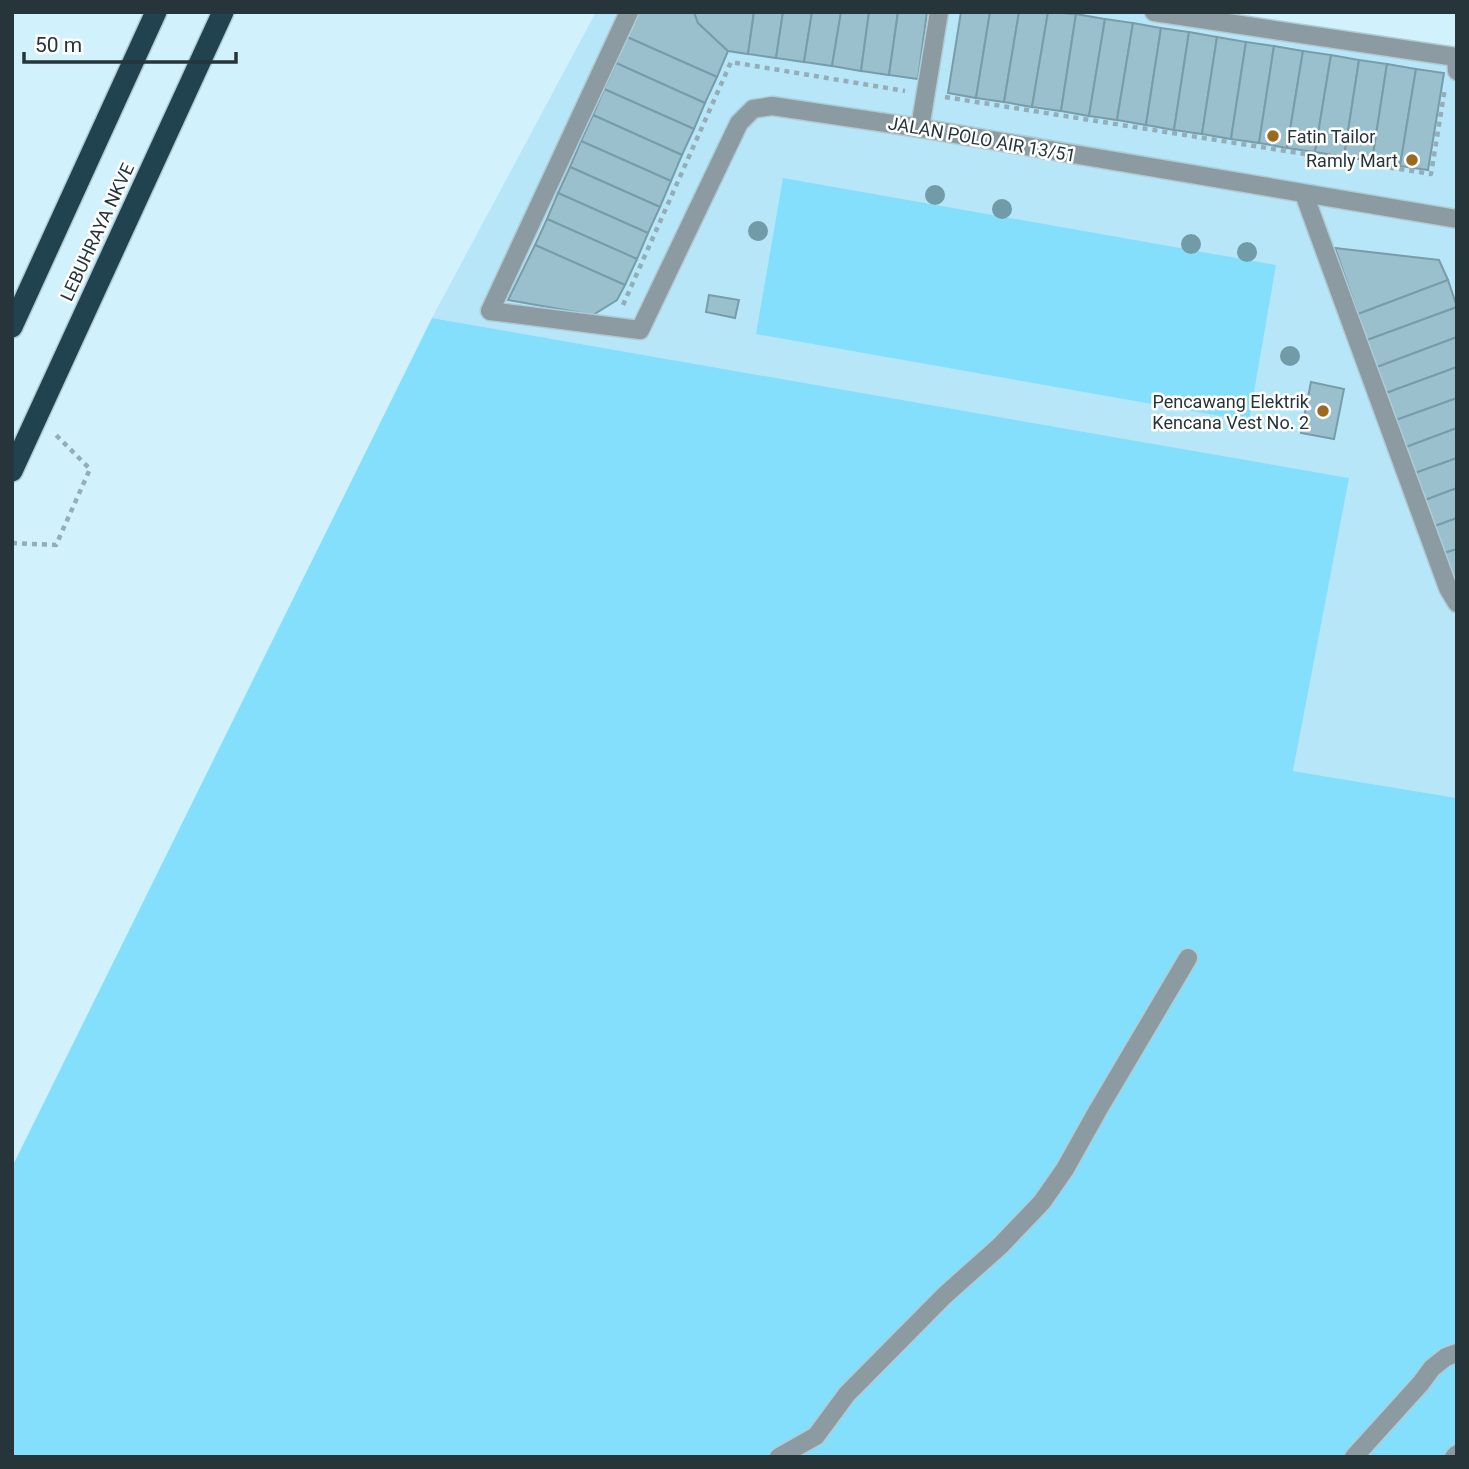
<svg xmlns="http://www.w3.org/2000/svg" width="1469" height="1469" font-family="Roboto,sans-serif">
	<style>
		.built { fill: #b6e6f8 }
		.green { fill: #84dffd }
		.building { fill: #9ac0cd; stroke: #789daa; stroke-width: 2 }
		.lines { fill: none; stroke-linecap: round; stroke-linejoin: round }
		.minor-casing { stroke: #afcbd5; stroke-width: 21 }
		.highway-casing { stroke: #afcbd5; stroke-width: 24 }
		.path { stroke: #94aeb7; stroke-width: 4.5; stroke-dasharray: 5 5; stroke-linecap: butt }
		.minor { stroke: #8b9ba1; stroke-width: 18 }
		.highway { stroke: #20434f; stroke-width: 21 }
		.tree { fill: #729ba8 }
		.poi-dot { fill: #9c6a1f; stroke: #fff; stroke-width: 2.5 }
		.labels { text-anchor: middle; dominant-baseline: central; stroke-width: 5; stroke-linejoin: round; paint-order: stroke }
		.poi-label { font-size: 18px; fill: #25353a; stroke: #fff; text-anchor: end }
		.street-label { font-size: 18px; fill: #25353a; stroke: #fff }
	</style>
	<rect width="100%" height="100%" fill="#d1f1fc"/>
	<polygon class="built" points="596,12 1193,12 1457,56 1457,798 1293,771 1348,478 432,318"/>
	<g class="green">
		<polygon points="783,178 1276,265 1249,421 756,334"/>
		<polygon points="432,318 1349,478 1293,771 1457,798 1457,1457 12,1457 12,1167"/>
	</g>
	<g class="building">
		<polygon points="639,12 694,12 698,23 728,51 717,77 627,37"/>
		<polygon points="694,12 754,12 748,54 728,51 698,23"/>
		<polygon points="754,12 783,12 776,58 748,54"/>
		<polygon points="783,12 812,12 804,62 776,58"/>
		<polygon points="812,12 841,12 832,66 804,62"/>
		<polygon points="841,12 869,12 861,71 832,66"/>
		<polygon points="869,12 898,12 889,75 861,71"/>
		<polygon points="898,12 927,12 918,79 889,75"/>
		<polygon points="961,12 990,12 976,98 948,93"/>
		<polygon points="990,12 1019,12 1004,102 976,98"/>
		<polygon points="1019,12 1048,12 1032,107 1004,102"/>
		<polygon points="1048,12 1076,14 1061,111 1032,107"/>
		<polygon points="1076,14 1105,19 1089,116 1061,111"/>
		<polygon points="1105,19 1133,23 1117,120 1089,116"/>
		<polygon points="1133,23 1161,28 1146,125 1117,120"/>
		<polygon points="1161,28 1189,32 1174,130 1146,125"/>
		<polygon points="1189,32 1217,37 1202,134 1174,130"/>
		<polygon points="627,37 717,77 705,103 616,63"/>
		<polygon points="1217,37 1246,42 1231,139 1202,134"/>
		<polygon points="1246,42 1274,46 1259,143 1231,139"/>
		<polygon points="1274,46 1303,51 1287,148 1259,143"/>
		<polygon points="1303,51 1331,55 1315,152 1287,148"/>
		<polygon points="1331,55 1359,60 1344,157 1315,152"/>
		<polygon points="1359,60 1387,64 1372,161 1344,157"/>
		<polygon points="616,63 705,103 694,129 604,89"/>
		<polygon points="1387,64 1416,69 1400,166 1372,161"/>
		<polygon points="1416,69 1444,73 1428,170 1400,166"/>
		<polygon points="604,89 694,129 682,155 593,115"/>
		<polygon points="593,115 682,155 671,181 581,141"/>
		<polygon points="581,141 671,181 660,207 570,167"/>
		<polygon points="570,167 660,207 648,233 558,193"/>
		<polygon points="558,193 648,233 637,259 547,219"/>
		<polygon points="547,219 637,259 625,285 535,245"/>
		<polygon points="535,245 625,285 617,300 593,315 508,300"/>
		<polygon points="1335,248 1439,260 1448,280 1358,314"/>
		<polygon points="1448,280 1457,307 1367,340 1358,314"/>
		<polygon points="709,295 739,300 735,318 706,312"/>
		<polygon points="1457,307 1457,337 1377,367 1367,340"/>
		<polygon points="1457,337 1457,367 1386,393 1377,367"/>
		<polygon points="1457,367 1457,398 1396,420 1386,393"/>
		<polygon points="1311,382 1344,389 1334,439 1301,433"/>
		<polygon points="1457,398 1457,428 1406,447 1396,420"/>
		<polygon points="1457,428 1457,458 1415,473 1406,447"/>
		<polygon points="1457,458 1457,488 1425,500 1415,473"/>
		<polygon points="1457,488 1457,518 1435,526 1425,500"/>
		<polygon points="1457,518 1457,549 1444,553 1435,526"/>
		<polygon points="1457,549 1457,589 1444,553"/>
	</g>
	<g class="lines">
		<g class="minor-casing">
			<g id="minor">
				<polyline points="629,12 490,311 640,330 739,123 753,109 772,106 920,128 1457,219"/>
				<polyline points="1154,12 1456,57 1457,71"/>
				<polyline points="920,128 939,12"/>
				<polyline points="1304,194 1448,588 1457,603"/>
				<polyline points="779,1457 816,1436 847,1394 945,1295 1000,1246 1042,1202 1065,1169 1098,1110 1188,958"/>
				<polyline points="1354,1457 1421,1383 1432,1368 1446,1357 1457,1353"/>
				<polyline points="1454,1457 1457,1454"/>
			</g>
		</g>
		<g class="highway-casing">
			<g id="highway">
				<polyline points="12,327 156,12"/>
				<polyline points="12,471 223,12"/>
			</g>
		</g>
		<g class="path">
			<polyline points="945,97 1431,174 1445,88"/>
			<polyline points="623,305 731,62 905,91"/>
			<polyline points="12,543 56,545 90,469 55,434"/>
		</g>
		<use href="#minor" class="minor"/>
		<use href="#highway" class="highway"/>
	</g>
	<g class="tree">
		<circle cx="935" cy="195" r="10"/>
		<circle cx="1002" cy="209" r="10"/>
		<circle cx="758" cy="231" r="10"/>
		<circle cx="1191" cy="244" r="10"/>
		<circle cx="1247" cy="252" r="10"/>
		<circle cx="1290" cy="356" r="10"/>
	</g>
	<g class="poi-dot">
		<circle cx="1273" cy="136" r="7"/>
		<circle cx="1412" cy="160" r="7"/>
		<circle cx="1323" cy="411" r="7"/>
	</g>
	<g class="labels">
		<g class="poi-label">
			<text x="1287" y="136" text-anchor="start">Fatin Tailor</text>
			<text x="1398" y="160">Ramly Mart</text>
			<text x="1309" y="401">Pencawang Elektrik<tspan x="1309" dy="21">Kencana Vest No. 2</tspan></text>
		</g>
		<g class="street-label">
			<text transform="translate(982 139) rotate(10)">JALAN POLO AIR 13/51</text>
			<text transform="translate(97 232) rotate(-65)">LEBUHRAYA NKVE</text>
		</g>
	</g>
	<rect width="1469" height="1469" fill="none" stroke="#25353a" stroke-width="28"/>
	<path d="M24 52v10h212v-10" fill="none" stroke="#25353a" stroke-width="3.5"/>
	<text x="35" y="52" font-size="21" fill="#25353a" stroke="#ffffff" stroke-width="5" paint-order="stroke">50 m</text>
</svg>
